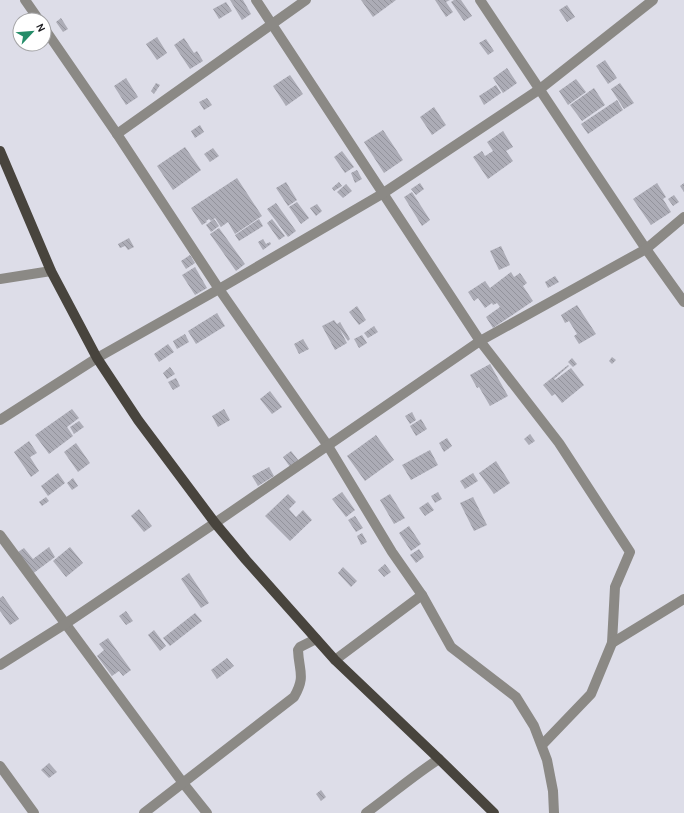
<svg xmlns="http://www.w3.org/2000/svg" width="684" height="813" font-family="Karla,sans-serif">
	<style>
		.building { fill: url(#building-back-hatch) }
		.lines { fill: none; stroke-linecap: round; stroke-linejoin: round }
		.minor { stroke: #8b8985; stroke-width: 10 }
		.major { stroke: #48443d; stroke-width: 10 }
	</style>
	<defs>
		<pattern id="building-back-hatch" width="6" height="6" patternUnits="userSpaceOnUse"><rect width="6" height="6" fill="#acacb6"/><path d="M-1 5l2 2M0 0l6 6M5-1l2 2" fill="none" stroke="#93939c"/></pattern>
	</defs>
	<rect width="100%" height="100%" fill="#dddde8"/>
	<g class="building">
		<polygon points="230,0 243,0 251,14 242,20"/>
		<polygon points="361,0 396,0 373,17"/>
		<polygon points="435,0 450,0 446,2 453,12 446,17"/>
		<polygon points="454,0 461,0 472,16 464,21 451,2"/>
		<polygon points="226,2 232,11 219,19 213,9"/>
		<polygon points="567,5 575,17 567,22 559,10"/>
		<polygon points="61,18 68,29 63,32 56,22"/>
		<polygon points="157,37 167,53 157,60 146,44"/>
		<polygon points="184,38 194,53 197,51 203,61 190,69 174,45"/>
		<polygon points="486,39 494,51 488,55 479,43"/>
		<polygon points="605,60 617,78 608,84 596,66"/>
		<polygon points="507,68 517,83 503,93 493,78"/>
		<polygon points="290,75 303,94 286,106 273,86"/>
		<polygon points="126,78 138,97 126,105 114,86"/>
		<polygon points="576,79 586,92 568,105 559,91"/>
		<polygon points="156,83 160,85 154,94 151,91"/>
		<polygon points="620,83 634,103 624,109 611,89"/>
		<polygon points="496,85 501,93 484,105 479,96"/>
		<polygon points="594,88 605,105 582,121 570,105"/>
		<polygon points="207,98 212,105 204,110 199,102"/>
		<polygon points="617,100 623,110 588,134 581,124"/>
		<polygon points="434,107 446,125 432,135 420,117"/>
		<polygon points="200,125 204,132 195,138 191,131"/>
		<polygon points="383,130 403,160 384,173 364,142"/>
		<polygon points="503,131 513,147 506,151 513,161 488,179 473,157 482,151 485,156 493,151 487,142"/>
		<polygon points="185,147 201,170 173,190 157,166"/>
		<polygon points="213,148 219,156 210,162 204,154"/>
		<polygon points="342,151 354,167 345,173 334,157"/>
		<polygon points="357,170 362,179 355,183 351,173"/>
		<polygon points="237,178 262,216 235,234 228,222 221,227 215,218 211,221 209,219 206,221 207,222 202,225 191,208"/>
		<polygon points="286,182 297,200 288,206 276,188"/>
		<polygon points="339,182 342,186 334,191 332,188"/>
		<polygon points="420,183 424,189 416,195 411,189"/>
		<polygon points="657,183 666,197 663,199 671,212 651,225 633,199"/>
		<polygon points="684,183 684,192 680,186"/>
		<polygon points="346,184 352,191 343,198 337,192"/>
		<polygon points="412,192 430,220 422,226 404,197"/>
		<polygon points="674,195 679,202 673,206 668,199"/>
		<polygon points="297,202 309,218 301,224 289,207"/>
		<polygon points="276,203 296,231 288,237 267,209"/>
		<polygon points="317,204 322,211 316,216 310,208"/>
		<polygon points="214,219 219,226 211,232 206,225"/>
		<polygon points="259,219 263,226 239,241 235,235"/>
		<polygon points="272,219 285,236 279,240 267,223"/>
		<polygon points="219,228 245,264 236,271 210,234"/>
		<polygon points="129,238 134,247 128,250 125,246 120,248 118,244"/>
		<polygon points="263,239 266,244 270,242 271,244 263,250 258,242"/>
		<polygon points="501,246 510,265 499,270 490,251"/>
		<polygon points="190,255 195,263 186,269 181,261"/>
		<polygon points="195,267 207,288 195,295 182,275"/>
		<polygon points="511,272 514,277 520,273 527,283 523,286 533,301 493,328 486,317 500,307 497,303 493,305 492,303 485,308 478,298 474,301 468,292 485,281 490,288"/>
		<polygon points="555,276 559,282 548,288 545,282"/>
		<polygon points="577,305 596,334 579,344 574,336 577,334 569,321 565,323 561,315"/>
		<polygon points="357,306 366,320 359,325 349,312"/>
		<polygon points="217,313 225,326 196,344 188,331"/>
		<polygon points="334,320 337,324 340,322 350,339 348,341 339,328 347,343 335,350 322,326"/>
		<polygon points="374,326 378,332 368,338 364,333"/>
		<polygon points="185,334 189,342 177,349 173,341"/>
		<polygon points="362,335 367,343 359,348 354,339"/>
		<polygon points="303,339 309,349 299,354 294,344"/>
		<polygon points="168,344 174,352 159,362 154,354"/>
		<polygon points="612,357 616,360 612,364 609,361"/>
		<polygon points="572,358 577,364 573,367 568,362"/>
		<polygon points="490,364 508,396 490,406 479,387 477,388 470,375"/>
		<polygon points="568,365 569,366 554,379 555,380 571,368 584,385 562,403 555,394 552,396 543,385"/>
		<polygon points="170,367 175,374 167,379 163,373"/>
		<polygon points="176,378 180,386 173,390 168,382"/>
		<polygon points="270,391 282,407 272,414 260,399"/>
		<polygon points="72,409 79,418 67,427 73,436 49,454 35,435"/>
		<polygon points="224,409 230,420 218,427 212,416"/>
		<polygon points="412,412 416,420 410,424 405,416"/>
		<polygon points="421,419 427,429 416,436 410,426"/>
		<polygon points="79,421 84,427 74,434 70,427"/>
		<polygon points="530,434 535,441 529,445 524,439"/>
		<polygon points="376,435 394,460 365,481 347,456"/>
		<polygon points="447,438 452,446 444,452 439,443"/>
		<polygon points="29,441 37,453 30,457 39,471 31,477 14,452"/>
		<polygon points="76,443 90,463 78,472 64,452"/>
		<polygon points="430,450 438,465 411,480 402,465"/>
		<polygon points="291,451 299,461 290,467 283,457"/>
		<polygon points="496,461 510,483 494,494 479,473"/>
		<polygon points="269,467 274,476 258,486 252,476"/>
		<polygon points="58,473 65,483 48,496 41,486"/>
		<polygon points="473,473 478,481 465,489 460,481"/>
		<polygon points="73,478 78,486 72,490 67,483"/>
		<polygon points="342,492 355,510 346,517 332,499"/>
		<polygon points="438,492 442,499 435,503 431,496"/>
		<polygon points="288,494 296,502 289,509 296,517 303,510 312,520 290,541 265,516"/>
		<polygon points="390,494 405,518 394,524 380,500"/>
		<polygon points="46,497 49,501 42,506 39,502"/>
		<polygon points="473,497 487,525 474,531 460,503"/>
		<polygon points="428,502 434,510 425,516 419,508"/>
		<polygon points="139,509 152,526 144,532 131,516"/>
		<polygon points="355,516 363,528 356,532 348,520"/>
		<polygon points="409,526 421,544 411,551 399,533"/>
		<polygon points="362,533 367,542 361,545 357,536"/>
		<polygon points="49,547 55,557 31,575 15,554 24,548 33,559"/>
		<polygon points="70,547 83,563 66,577 53,561"/>
		<polygon points="419,549 424,557 416,563 410,555"/>
		<polygon points="385,564 391,572 384,577 378,570"/>
		<polygon points="343,567 357,581 351,587 338,573"/>
		<polygon points="189,573 209,603 201,608 181,579"/>
		<polygon points="3,596 19,619 10,625 0,611 0,598"/>
		<polygon points="126,611 133,621 126,625 119,616"/>
		<polygon points="195,613 202,621 170,646 163,638"/>
		<polygon points="154,630 166,646 160,651 148,635"/>
		<polygon points="108,638 131,670 123,676 119,671 112,676 97,656 104,650 99,644"/>
		<polygon points="227,658 234,666 217,679 211,670"/>
		<polygon points="49,763 57,772 49,778 41,770"/>
		<polygon points="321,790 326,797 321,801 316,794"/>
	</g>
	<g class="lines">
		<g class="minor">
			<polyline points="25,0 39,20"/>
			<polyline points="256,0 480,341 559,443 630,552 615,587 612,643 591,694 542,745"/>
			<polyline points="480,0 646,249 684,302"/>
			<polyline points="44,28 117,134 219,289 328,446 392,552 422,595 451,647 516,697 534,726 547,760 553,791 554,813"/>
			<polyline points="117,134 306,0"/>
			<polyline points="0,279 51,271"/>
			<polyline points="0,420 97,358 219,289 382,194 540,89 653,0"/>
			<polyline points="0,535 183,783 207,813"/>
			<polyline points="612,643 684,599"/>
			<polyline points="335,660 422,595"/>
			<polyline points="0,665 65,624 215,523 480,341 646,249 684,217"/>
			<polyline points="0,766 34,813"/>
			<path d="M144,813L294,697C306,676 299,672 298,650L300,647L316,639"/>
			<path d="M366,813C391,795 414,775 439,759"/>
		</g>
		<polyline class="major" points="0,151 51,271 97,358 138,420 215,523 246,560 335,660 439,759 494,813"/>
	</g>
	<g transform="translate(32 32) rotate(64)"><circle r="19" fill="#ffffff" stroke="#a4a4a6"/>
	<path d="M0-3L7 15L0 10L-7 15Z" fill="#248c68"/>
	<text y="-6" font-size="11" font-weight="bold" text-anchor="middle" fill="#1c1c20">N</text>
	</g>
</svg>
